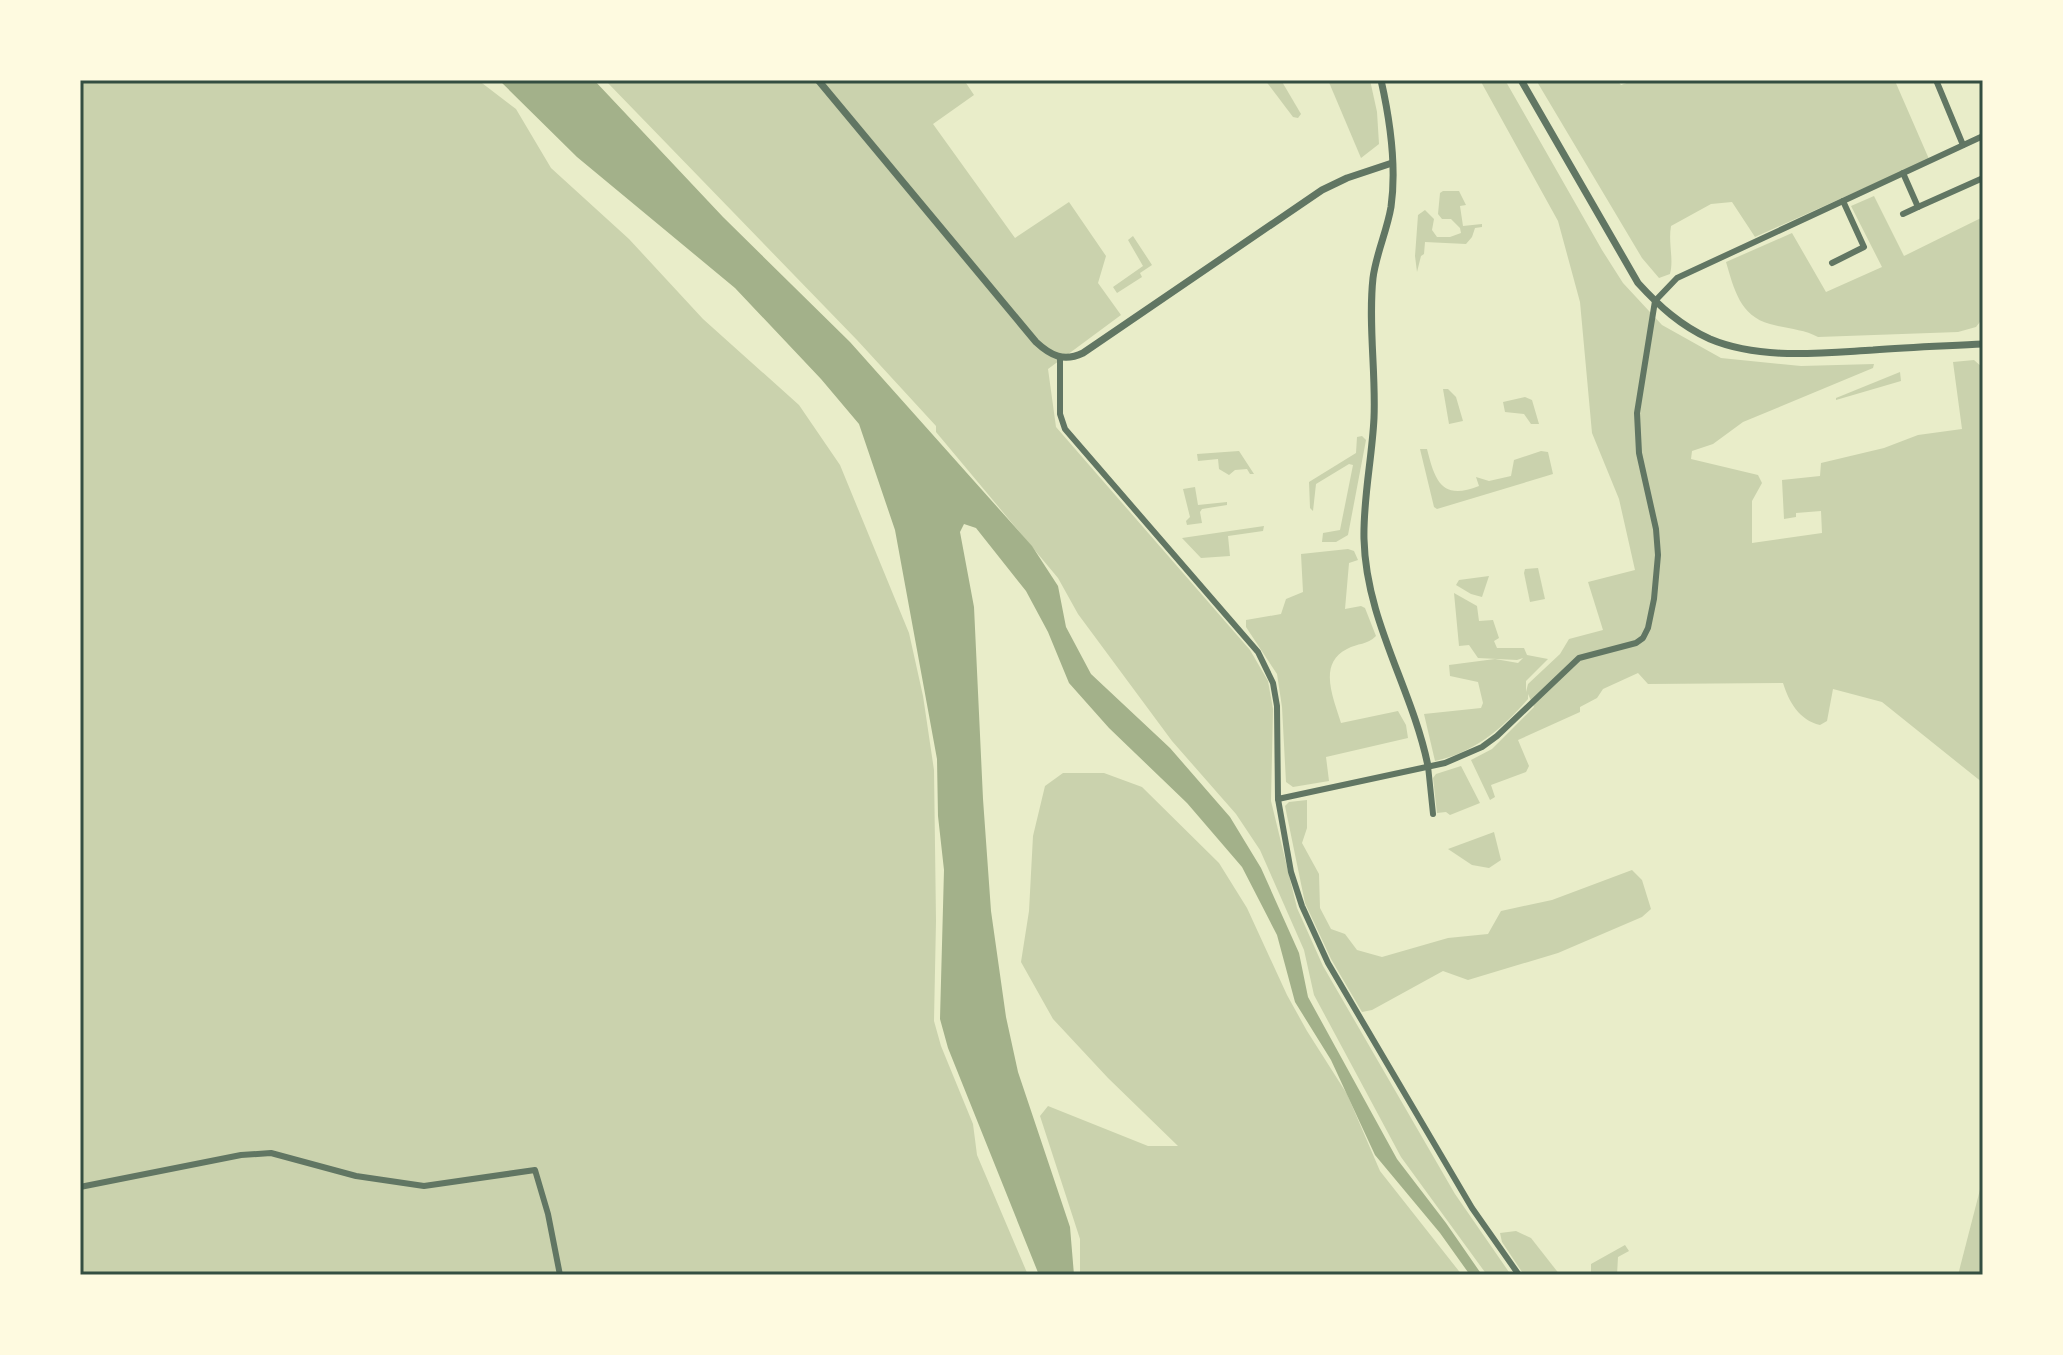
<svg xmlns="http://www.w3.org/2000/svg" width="2063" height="1355" font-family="'Titillium Web',sans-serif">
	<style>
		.green { fill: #cad2ad }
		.water { fill: #a3b18a }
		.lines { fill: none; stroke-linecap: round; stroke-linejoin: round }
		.minor { stroke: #617663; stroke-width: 6 }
		.tertiary { stroke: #617663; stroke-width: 7 }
		.neatline { fill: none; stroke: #344e41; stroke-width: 3 }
	</style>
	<rect width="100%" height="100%" fill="#e9edc9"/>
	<g class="green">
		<polygon points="80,80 478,80 516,109 551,168 629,239 703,319 799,405 840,465 909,633 923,696 934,770 936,921 934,1021 941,1046 973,1124 977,1155 1028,1275 80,1275"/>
		<polygon points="605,80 964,80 974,95 933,124 1015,238 1069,202 1106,256 1098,283 1121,315 1048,369 1056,427 1250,650 1268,681 1273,709 1271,801 1297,908 1323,966 1455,1194 1511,1275 1487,1275 1401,1157 1314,995 1304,950 1260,850 1236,814 1172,741 1078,614 1058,578 936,432 936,426 857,340"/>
		<polygon points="1265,80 1281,80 1301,114 1298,118 1293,117"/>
		<polygon points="1328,80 1370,80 1377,112 1379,144 1361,158"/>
		<path d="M1480,80H1505L1602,250L1623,283L1662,325L1721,358L1801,366L1874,364L1873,368L1743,422L1713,444L1692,451L1691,459L1758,475L1762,483L1752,501V543L1822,533L1821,511L1796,513V517L1784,519L1782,480L1820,476L1821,463L1884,448L1918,435L1962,429L1953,362L1974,360L1983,368V783L1882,702L1833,689L1827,721L1820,725C1799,720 1789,702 1783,683L1648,684L1638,673L1603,689L1597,698L1580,707V712L1518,740L1529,766L1526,772L1491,785L1495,797L1490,800L1471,760L1492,749L1534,707L1528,694V699C1503,728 1474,753 1435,761L1424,714L1481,708L1483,703L1478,682L1450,676L1449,665L1495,659L1518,663L1523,658L1517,660L1478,658L1469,645L1459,646L1454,593L1477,606L1479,621L1493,620L1499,638L1494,641L1497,648H1524L1527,655L1548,659L1526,681V692L1528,684L1560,654L1569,639L1603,630L1588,582L1635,570L1619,499L1592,433L1580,302L1558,221Z"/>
		<path d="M1536,80H1617L1621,85L1635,80H1896L1895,81L1929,159L1755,237L1732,202L1711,204L1671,226C1668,243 1674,259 1670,274L1659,278L1642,258Z"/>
		<polygon points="1443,191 1459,191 1466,205 1460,206 1463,226 1482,224 1482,227 1475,228 1472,237 1466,244 1425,242 1424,254 1421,256 1417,272 1415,256 1418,215 1425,210 1434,219 1432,230 1437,237 1450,237 1461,233 1460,228 1451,219 1442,219 1438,214 1440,193"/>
		<path d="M1874,196L1904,256L1983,217V318L1976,327L1958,332L1818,337C1803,329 1787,329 1770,324C1740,316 1734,289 1726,262L1792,233L1826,292L1882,267L1851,206Z"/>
		<polygon points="1133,236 1152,265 1140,273 1142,277 1117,293 1113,287 1143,266 1128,240"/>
		<polygon points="1900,372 1901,381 1836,400 1836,398"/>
		<polygon points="1443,389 1448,389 1456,397 1463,421 1449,424"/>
		<polygon points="1525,397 1532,400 1539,424 1531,424 1524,414 1505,412 1503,402"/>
		<polygon points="1362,436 1366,440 1348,535 1336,542 1322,542 1323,533 1340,530 1353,465 1349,464 1316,484 1313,511 1310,508 1309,482 1356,453 1357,437"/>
		<path d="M1420,449H1427C1435,481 1442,501 1479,486L1476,477L1489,481L1511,476L1514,460L1541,451L1548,452L1553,474L1437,509L1434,507Z"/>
		<polygon points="1239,451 1254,474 1250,474 1247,469 1235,470 1229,475 1219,469 1218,459 1198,461 1197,454"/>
		<polygon points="1195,487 1198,505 1227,502 1227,505 1202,509 1200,512 1202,523 1187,525 1186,521 1190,517 1183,489"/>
		<polygon points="1264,526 1263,531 1228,536 1230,556 1201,558 1182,538"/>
		<path d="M1348,549L1354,551L1358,560L1349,563L1345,609L1361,606L1365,608L1376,636C1367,645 1358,643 1347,649C1317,664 1334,699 1341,723L1398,711L1406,725L1408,738L1326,757L1329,781L1293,787L1286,782L1282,707L1277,674L1246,627V620L1281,614L1286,599L1303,592L1301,554Z"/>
		<polygon points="1538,568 1545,599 1530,602 1524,573 1525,569"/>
		<polygon points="1489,576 1482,597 1471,594 1456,585 1459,580"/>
		<polygon points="1461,766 1480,803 1450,815 1446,812 1437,813 1433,778 1436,774"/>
		<polygon points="1063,773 1104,773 1142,787 1219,863 1247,908 1287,995 1307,1031 1347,1094 1380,1171 1462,1275 1080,1275 1080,1239 1040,1116 1048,1106 1148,1146 1178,1146 1108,1078 1053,1019 1021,962 1029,911 1033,836 1045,786"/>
		<polygon points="1307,800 1307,828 1302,843 1319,874 1320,908 1331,929 1345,934 1357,950 1382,957 1448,938 1488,934 1501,911 1552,900 1632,870 1642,880 1651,909 1642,917 1558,953 1468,980 1443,971 1372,1010 1362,1012 1331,959 1305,903 1285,806 1289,802"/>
		<polygon points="1494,832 1501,860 1489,868 1472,865 1448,849"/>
		<polygon points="1983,1178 1983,1275 1958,1275"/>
		<polygon points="1516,1231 1531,1238 1560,1275 1524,1275 1502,1242 1500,1233"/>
		<polygon points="1625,1245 1629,1251 1618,1257 1617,1275 1595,1275 1591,1272 1591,1264"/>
	</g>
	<polygon class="water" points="499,80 594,80 723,217 850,342 1032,546 1058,586 1066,627 1091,674 1170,748 1230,817 1261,868 1299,953 1308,997 1397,1159 1446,1223 1482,1275 1470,1275 1440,1233 1375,1155 1331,1060 1295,1002 1277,935 1242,867 1187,803 1109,728 1069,683 1048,632 1026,591 976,528 964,524 960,532 974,607 983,799 991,911 1006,1017 1018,1072 1070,1227 1074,1275 1039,1275 948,1048 940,1019 944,870 938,816 937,759 895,530 859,424 821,379 735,288 577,157"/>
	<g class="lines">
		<g class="minor">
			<polyline points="1936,80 1963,145"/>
			<polyline points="1903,173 1918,207 1983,178"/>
			<polyline points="1903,214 1918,207"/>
			<polyline points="1832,263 1864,247 1843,201"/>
			<polyline points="1060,358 1060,414 1065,429 1258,652 1273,683 1277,706 1278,799 1291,872 1302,906 1328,963 1472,1208 1519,1275"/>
			<polyline points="1428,766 1433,814"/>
			<polyline points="1278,799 1445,763 1482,747 1497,736 1579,658 1636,643 1643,638 1648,628 1654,599 1658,555 1656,529 1639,453 1637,413 1655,301 1677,278 1983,136"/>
			<polyline points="80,1187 241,1155 271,1153 356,1176 424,1186 535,1170 548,1214 560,1275"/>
		</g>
		<g class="tertiary">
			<path d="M818,80L1036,342C1051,356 1064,362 1083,353L1322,190L1347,178L1392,163"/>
			<path d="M1381,80C1390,120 1397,165 1391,207C1387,231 1376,254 1373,278C1368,324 1376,372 1374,418C1372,459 1363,498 1364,539C1366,621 1412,688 1428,766"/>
			<path d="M1521,80L1638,283C1659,306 1681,326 1710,339C1760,360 1820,353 1873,350C1910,347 1946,346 1983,344"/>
		</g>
	</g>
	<rect width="2063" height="1355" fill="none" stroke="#fefae0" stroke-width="164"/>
	<rect x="82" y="82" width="1899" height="1191" class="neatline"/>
</svg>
